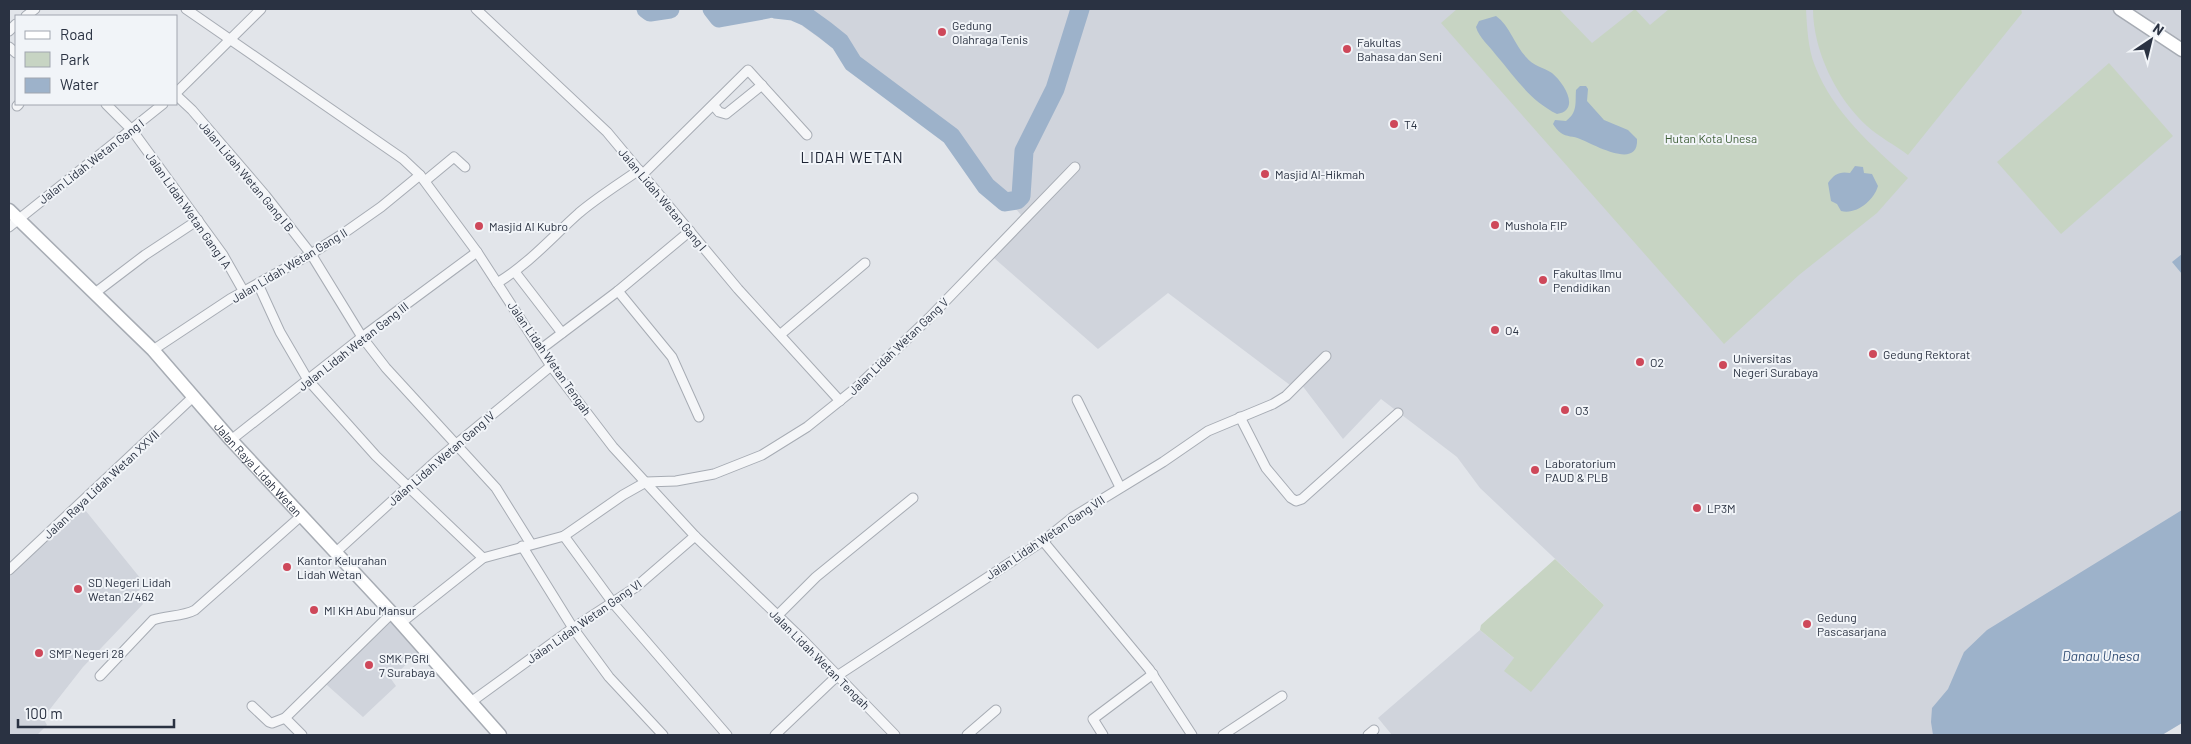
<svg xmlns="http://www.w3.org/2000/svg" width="2191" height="744" font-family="Barlow,sans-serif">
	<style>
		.built { fill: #d0d4dc }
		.green { fill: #c7d4c3 }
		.water { fill: #9db2ca }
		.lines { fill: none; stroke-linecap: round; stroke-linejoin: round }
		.river { stroke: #9db2ca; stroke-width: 19 }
		.minor-casing { stroke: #a7acb4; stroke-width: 11 }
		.secondary-casing { stroke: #a7acb4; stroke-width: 15 }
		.minor { stroke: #f5f6f8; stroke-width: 9 }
		.secondary { stroke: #fff; stroke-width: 12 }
		.poi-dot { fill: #ce485a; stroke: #f1f4f8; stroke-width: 2 }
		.labels { text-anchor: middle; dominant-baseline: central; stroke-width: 4; stroke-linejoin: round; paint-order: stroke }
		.poi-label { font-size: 12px; fill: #2a3242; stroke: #f1f4f8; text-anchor: start }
		.park-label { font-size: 12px; fill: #3e5e37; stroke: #f1f4f8 }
		.street-label { font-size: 12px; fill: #2a3242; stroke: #f1f4f8 }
		.water-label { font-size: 14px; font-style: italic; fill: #345076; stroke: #f1f4f8 }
		.quarter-label { font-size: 15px; letter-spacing: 1px; fill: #1c2333; stroke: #f1f4f8 }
	</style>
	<rect width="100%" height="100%" fill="#e2e5ea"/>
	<g class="built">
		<polygon points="779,9 2179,9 2182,11 2182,723 2162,735 1392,735 1378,718 1480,630 1514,658 1604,605 1480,488 1457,457 1381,399 1343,439 1298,380 1290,385 1168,293 1098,349 994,258 1026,221 954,135"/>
		<polygon points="81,505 145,584 136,593 143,604 83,667 43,718 47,725 37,735 9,735 9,575"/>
		<polygon points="384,613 420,651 391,679 396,686 363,717 319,678"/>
	</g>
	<g class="green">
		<path d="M1457,9H1559L1592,43L1635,9L1650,25L1669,9H1806C1807,27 1808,49 1815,66C1833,112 1872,146 1908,178L1877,213L1799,275L1724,344L1441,23Z"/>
		<path d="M1813,9H2021L2022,13L1908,155C1895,145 1879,137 1867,126C1836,98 1813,50 1813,9Z"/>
		<polygon points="2109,63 2173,136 2061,234 1997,162"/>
		<polygon points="1555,559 1604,605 1531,692 1504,671 1514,658 1480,630 1481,625"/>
	</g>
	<g class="water">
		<path d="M1496,16C1510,26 1514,44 1526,57C1533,66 1543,67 1552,73C1564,83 1581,110 1557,114C1529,100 1515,77 1496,55C1489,45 1479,38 1476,27L1479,21Z"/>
		<path d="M1580,86H1586L1588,89L1587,101L1604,120L1628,130L1637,139C1639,171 1593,144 1580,139C1574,136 1566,137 1561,133C1558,131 1555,127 1553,124L1555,120L1566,121C1578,112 1575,103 1576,90Z"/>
		<path d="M1855,166L1863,167L1864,173L1872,174L1878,186C1874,200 1857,215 1841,211L1837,204L1831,201L1828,183C1834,174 1840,171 1850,173Z"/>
		<polygon points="2182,254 2182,274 2172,262"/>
		<polygon points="2182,510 2182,723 2162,735 1933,735 1931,722 1932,708 1948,689 1964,652 1987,630"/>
	</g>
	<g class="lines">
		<g class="river">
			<polyline points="646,9 650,12 670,9"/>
			<polyline points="712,9 719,18 768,9"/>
			<polyline points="775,9 793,11 807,17 825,30 840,42 853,63 951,136 986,186 1005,202 1017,200 1021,196 1024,151 1055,89 1080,9"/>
		</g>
		<g class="minor-casing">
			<g id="minor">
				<polyline points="186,9 403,159 420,175 477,252 551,366 613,447 695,536 801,638 895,735"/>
				<polyline points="476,9 607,132 738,289 840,401"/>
				<polyline points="26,16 35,9"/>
				<polyline points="9,31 16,24"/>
				<polyline points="9,47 16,53"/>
				<polyline points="176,93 261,9"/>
				<polyline points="176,95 192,110 265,195 311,254 362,337 386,368 496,488 531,544"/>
				<polyline points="106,104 132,130 223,255 244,292"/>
				<polyline points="17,106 19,104"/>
				<polyline points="714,106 719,112 726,114 762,85"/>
				<polyline points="642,175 748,70 807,135"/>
				<polyline points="425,181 454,157 465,167"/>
				<polyline points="9,227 163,104"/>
				<polyline points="515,272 562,333"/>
				<path d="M497,283C529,264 552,237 579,213C598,197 619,184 639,170"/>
				<polyline points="258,284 280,332 308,380 376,456 483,558"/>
				<polyline points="618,291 672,357 699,417"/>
				<polyline points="95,293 145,255 198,220"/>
				<polyline points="781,334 865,263"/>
				<polyline points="541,349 618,291 690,231"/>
				<polyline points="153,350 230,299 311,254 344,233 381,207 420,175"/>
				<polyline points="1077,400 1120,487"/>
				<polyline points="1240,417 1266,468 1291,498 1296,501 1302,499 1398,413"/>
				<polyline points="231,440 362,337 477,252"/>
				<polyline points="564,536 613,603 727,735"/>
				<polyline points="1043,541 1149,669 1192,735"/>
				<polyline points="522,546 573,628 609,677 663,735"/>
				<polyline points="335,553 437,460 551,366"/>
				<polyline points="9,570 193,397"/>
				<polyline points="778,615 816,577 913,498"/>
				<polyline points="401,623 483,558 564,536 623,495 646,482 676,481 714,474 762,455 807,427 857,387 930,317 1075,167"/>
				<path d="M100,676L153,620C167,615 182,617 195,610L301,516"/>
				<polyline points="471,702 573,628 636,587 695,536"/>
				<polyline points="252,706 269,722 272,723 285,718 392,613"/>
				<polyline points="285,718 302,735"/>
				<polyline points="775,735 837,676 1043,541 1073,517 1163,462 1208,431 1273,404 1286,396 1326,356"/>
				<polyline points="967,735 996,710"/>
				<polyline points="1103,735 1093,719 1153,674"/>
				<polyline points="1223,735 1282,696"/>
				<polyline points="1368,735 1374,730"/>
			</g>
		</g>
		<g class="secondary-casing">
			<g id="secondary">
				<polyline points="2120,9 2182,50"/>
				<path id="s1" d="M9,210L153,350L231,440L392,613L500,735"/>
			</g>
		</g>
		<use href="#minor" class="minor"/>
		<use href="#secondary" class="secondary"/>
	</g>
	<g class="poi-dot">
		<circle cx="942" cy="32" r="5"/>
		<circle cx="1347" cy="49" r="5"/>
		<circle cx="1394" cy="124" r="5"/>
		<circle cx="1265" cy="174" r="5"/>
		<circle cx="1495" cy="225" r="5"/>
		<circle cx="479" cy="226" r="5"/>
		<circle cx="1543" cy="280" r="5"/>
		<circle cx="1495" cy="330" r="5"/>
		<circle cx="1873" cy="354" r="5"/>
		<circle cx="1640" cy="362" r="5"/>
		<circle cx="1723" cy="365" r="5"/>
		<circle cx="1565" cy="410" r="5"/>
		<circle cx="1535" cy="470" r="5"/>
		<circle cx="1697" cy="508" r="5"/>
		<circle cx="287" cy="567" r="5"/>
		<circle cx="78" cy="589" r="5"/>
		<circle cx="314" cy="610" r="5"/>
		<circle cx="1807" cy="624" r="5"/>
		<circle cx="39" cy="653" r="5"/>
		<circle cx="369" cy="665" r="5"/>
	</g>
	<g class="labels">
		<g class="poi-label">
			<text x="952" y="25">Gedung<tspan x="952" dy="14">Olahraga Tenis</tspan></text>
			<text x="1357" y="42">Fakultas<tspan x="1357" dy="14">Bahasa dan Seni</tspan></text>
			<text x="1404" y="124">T4</text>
			<text x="1275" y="174">Masjid Al-Hikmah</text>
			<text x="1505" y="225">Mushola FIP</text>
			<text x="489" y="226">Masjid Al Kubro</text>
			<text x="1553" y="273">Fakultas Ilmu<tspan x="1553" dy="14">Pendidikan</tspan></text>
			<text x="1505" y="330">O4</text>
			<text x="1883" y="354">Gedung Rektorat</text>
			<text x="1733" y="358">Universitas<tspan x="1733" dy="14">Negeri Surabaya</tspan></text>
			<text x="1650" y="362">O2</text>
			<text x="1575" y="410">O3</text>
			<text x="1545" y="463">Laboratorium<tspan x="1545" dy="14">PAUD &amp; PLB</tspan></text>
			<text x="1707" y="508">LP3M</text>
			<text x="297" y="560">Kantor Kelurahan<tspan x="297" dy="14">Lidah Wetan</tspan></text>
			<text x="88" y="582">SD Negeri Lidah<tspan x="88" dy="14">Wetan 2/462</tspan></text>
			<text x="324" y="610">MI KH Abu Mansur</text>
			<text x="1817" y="617">Gedung<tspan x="1817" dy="14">Pascasarjana</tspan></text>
			<text x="49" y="653">SMP Negeri 28</text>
			<text x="379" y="658">SMK PGRI<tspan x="379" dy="14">7 Surabaya</tspan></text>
		</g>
		<g class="park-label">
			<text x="1711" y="138">Hutan Kota Unesa</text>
		</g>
		<g class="street-label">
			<text transform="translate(91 161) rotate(-38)">Jalan Lidah Wetan Gang I</text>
			<text transform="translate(247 176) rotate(50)">Jalan Lidah Wetan Gang I B</text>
			<text transform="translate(663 199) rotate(50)">Jalan Lidah Wetan Gang I</text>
			<text transform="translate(189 210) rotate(55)">Jalan Lidah Wetan Gang I A</text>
			<text transform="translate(289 265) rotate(-31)">Jalan Lidah Wetan Gang II</text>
			<text transform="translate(353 346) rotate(-38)">Jalan Lidah Wetan Gang III</text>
			<text transform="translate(898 346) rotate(-44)">Jalan Lidah Wetan Gang V</text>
			<text transform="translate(550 358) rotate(55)">Jalan Lidah Wetan Tengah</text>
			<text transform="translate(441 458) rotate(-41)">Jalan Lidah Wetan Gang IV</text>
			<text stroke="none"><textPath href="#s1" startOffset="360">Jalan Raya Lidah Wetan</textPath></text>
			<text transform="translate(101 484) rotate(-43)">Jalan Raya Lidah Wetan XXVII</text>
			<text transform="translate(1045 537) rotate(-34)">Jalan Lidah Wetan Gang VII</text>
			<text transform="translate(584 621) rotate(-35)">Jalan Lidah Wetan Gang VI</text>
			<text transform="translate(820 659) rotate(45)">Jalan Lidah Wetan Tengah</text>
		</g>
		<g class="water-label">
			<text x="2101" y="655">Danau Unesa</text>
		</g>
		<g class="quarter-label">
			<text x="852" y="157">LIDAH WETAN</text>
		</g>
	</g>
	<rect width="2191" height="744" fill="none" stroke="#2a3242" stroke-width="20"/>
	<rect x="15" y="15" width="162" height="90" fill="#f1f4f8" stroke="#a1a6af"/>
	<rect x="25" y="31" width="25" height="8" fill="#ffffff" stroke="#a1a6af"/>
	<text x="60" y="40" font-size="15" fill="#2a3242">Road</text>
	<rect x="25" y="52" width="25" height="15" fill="#c7d4c3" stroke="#a1a6af"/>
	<text x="60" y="65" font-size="15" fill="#2a3242">Park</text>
	<rect x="25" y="78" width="25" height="15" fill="#9db2ca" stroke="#a1a6af"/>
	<text x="60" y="90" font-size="15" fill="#2a3242">Water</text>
	<g transform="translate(2151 40) rotate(35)" stroke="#f1f4f8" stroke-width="4" paint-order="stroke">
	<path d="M0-4L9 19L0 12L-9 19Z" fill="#2a3242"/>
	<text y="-8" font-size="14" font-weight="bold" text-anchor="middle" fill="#2a3242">N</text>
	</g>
	<path d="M18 719v8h156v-8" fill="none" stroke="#2a3242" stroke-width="2.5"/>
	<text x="25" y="719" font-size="15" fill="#2a3242" stroke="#f1f4f8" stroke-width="4" paint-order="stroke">100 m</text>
</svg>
